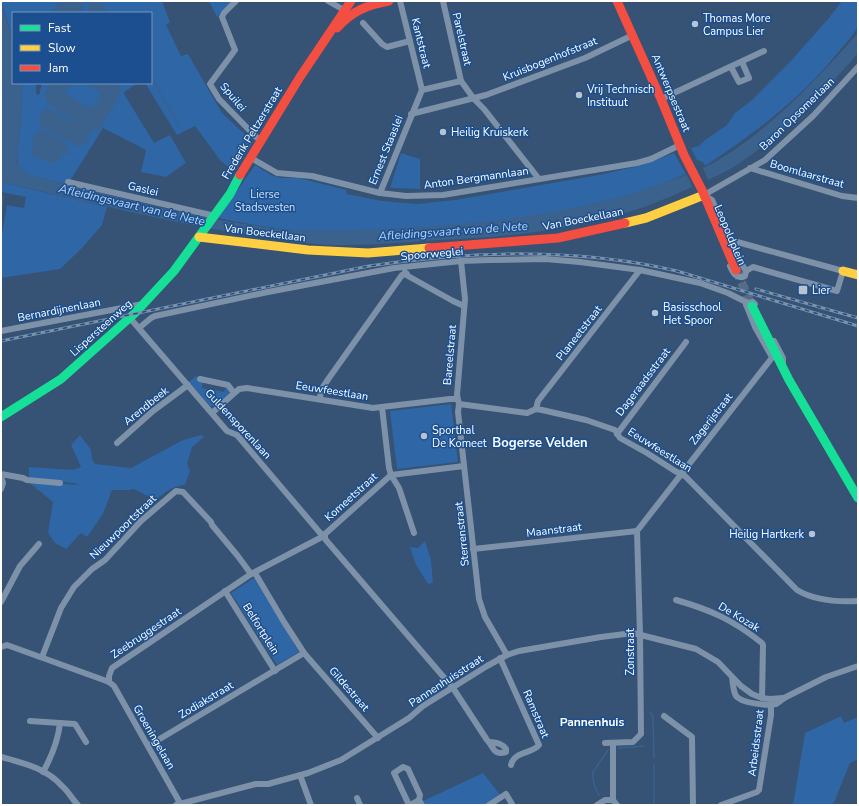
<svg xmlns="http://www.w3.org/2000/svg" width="859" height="806" font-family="'Nunito Sans',sans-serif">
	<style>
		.green { fill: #2f66a5 }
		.water { fill: #3b618d }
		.pier { fill: #365274 }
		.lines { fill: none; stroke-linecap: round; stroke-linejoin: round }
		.stream { stroke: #3b618d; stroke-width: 1.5 }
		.secondary-tunnel { stroke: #546c89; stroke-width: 9; stroke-dasharray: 9 4.5; stroke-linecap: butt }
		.street { stroke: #7d92a8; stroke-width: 6 }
		.fast { stroke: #16e098; stroke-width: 9 }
		.slow { stroke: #ffcf43; stroke-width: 9 }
		.jam { stroke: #f24e42; stroke-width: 9 }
		.rail-casing { stroke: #7e92a7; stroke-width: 3 }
		.rail { stroke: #1b4f8f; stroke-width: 1.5; stroke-dasharray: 4.5; stroke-linecap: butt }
		.poi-dot { fill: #b9c2ce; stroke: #1b4f8f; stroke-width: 1.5 }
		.labels { text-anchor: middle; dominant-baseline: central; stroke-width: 3; stroke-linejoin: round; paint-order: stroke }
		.poi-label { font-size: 11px; fill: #fff; stroke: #1b4f8f; text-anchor: start }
		.street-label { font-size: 11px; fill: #fff; stroke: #1b4f8f }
		.park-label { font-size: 11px; fill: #cfe3fa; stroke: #1b4f8f }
		.water-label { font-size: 12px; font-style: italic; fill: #b5d3f5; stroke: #1b4f8f }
		.neighbourhood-label { font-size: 12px; font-weight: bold; fill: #fff; stroke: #1b4f8f }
		.quarter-label { font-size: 13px; font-weight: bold; fill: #fff; stroke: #1b4f8f }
	</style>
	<rect width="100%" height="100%" fill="#365274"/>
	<g class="green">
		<polygon points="1,1 59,1 53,13 13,13 13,38"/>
		<polygon points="85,1 162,1 170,22 166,25 181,56 188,54 222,113 253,142 234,172 220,160 195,126 177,135 145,83 151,83 151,13 80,13"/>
		<polygon points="209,1 233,1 217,17"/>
		<path d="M842,1H858C858,7 859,23 857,28C853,36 846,43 840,50C803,97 754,134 705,166L703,162L697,160L691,148L699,146L705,140L727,125L735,113L752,100L790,62L828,19Z"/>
		<polygon points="21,83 36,83 36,94 39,95 42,83 138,83 124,92 124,94 154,143 170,135 186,163 166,177 141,172 146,150 103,128 70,181 69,185 31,176 24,172 19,167 17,157 22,106"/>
		<polygon points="401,153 420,159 420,189 390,188"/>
		<path d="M674,153L686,174C671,180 656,186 641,191C569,215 489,224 414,228C380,230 345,232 311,231C280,230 249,224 218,218L255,165L271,175L281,178H299L346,190L347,194L382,201L417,204L455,200L599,175L643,165Z"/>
		<polygon points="5,183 107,207 102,225 83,247 60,269 1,278 1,240 7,205 24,208 26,197 1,192 1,184"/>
		<polygon points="196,376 203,382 202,388 224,392 226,387 230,394 216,406 210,406 189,382"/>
		<polygon points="451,404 458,462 397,469 390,411"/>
		<path d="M80,435L91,450L92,459L95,464L131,468L183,440L201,435L204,437L192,447L187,464L190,471L185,485C171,487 166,491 156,500L134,489L130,490H112L103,514L87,537L81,533L66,549L55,543L48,533L53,502L31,484L33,482L80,485L74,483L29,479V467L73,470L81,467L71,445Z"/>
		<polygon points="425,541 431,560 433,583 428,584 416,565 410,547 418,548"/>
		<polygon points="254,578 299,652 277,665 231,593"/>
		<polygon points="841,716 844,723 858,717 858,759 850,763 833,805 793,805 805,733"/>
		<polygon points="483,773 501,796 486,805 426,805 423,801"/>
	</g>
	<g class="water">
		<polygon points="59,1 85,1 80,13 53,13"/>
		<path d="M92,1C102,1 104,4 107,13H88V6Z"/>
		<path d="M1,3L13,38V83H21L22,106L17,160C20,175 35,177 48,180C123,198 199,220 276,228C322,233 370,230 416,227C502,222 585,212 666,182C683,176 700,170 715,162C769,131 817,79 858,33V53C824,93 786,131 744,160C727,173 707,180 688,189C669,197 649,206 629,212C568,231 503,237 439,240C394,243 349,248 304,243C284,241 263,237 242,234C170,222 99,205 27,188L5,183V185L1,184Z"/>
		<path d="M49,83H74L70,87L67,88L65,93C70,96 83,106 89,107C96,107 103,97 98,91C95,88 89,85 85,83H115L121,86L122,89L117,100L101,127L99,130L91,131C90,136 85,145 80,147L45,129L40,125C38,119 41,111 46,108C56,110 63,118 74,121L75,120V119C67,117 48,106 46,99C44,94 47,88 49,83Z"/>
		<path d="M42,130C54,134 68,141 69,153L63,154L58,162C50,164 39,159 32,155L33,140L35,134Z"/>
	</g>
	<polygon class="pier" points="702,166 709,182 693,189 686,172"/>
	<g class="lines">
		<g class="stream">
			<polyline points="151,76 179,125"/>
			<polyline points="1,213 3,196"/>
			<polyline points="650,713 652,714 653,718 654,758"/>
			<polyline points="619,748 644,746"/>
			<polyline points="654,764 654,805"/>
			<path d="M599,795C595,789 592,779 593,772L608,750"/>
		</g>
		<polyline class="secondary-tunnel" points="736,270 752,306"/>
		<g class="street">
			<polyline points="236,1 224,13 222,17 235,50 210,84 219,99 256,137 261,140"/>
			<polyline points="328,1 344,10 344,12"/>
			<polyline points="400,1 422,90"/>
			<polyline points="443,1 461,81 474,99 484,109 539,179"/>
			<polyline points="363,23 382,44 387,47 410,41"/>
			<polyline points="731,67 739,82 749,78 742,62"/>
			<polyline points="661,99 764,51"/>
			<polyline points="411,114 486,95 585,58 633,35"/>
			<polyline points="251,158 277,173 312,176 380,193 406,196 443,195 637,163 651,159 680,145"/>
			<polyline points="750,168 842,196 858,198"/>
			<polyline points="68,182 215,216"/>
			<polyline points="380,193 422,90 461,81"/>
			<polyline points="704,195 765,160 813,116 858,67"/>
			<polyline points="704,195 712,200 735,253 746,271"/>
			<path d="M730,240L843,271L837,291L753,267L746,271L745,276C737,280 733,273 730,266"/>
			<polyline points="461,261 465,299 457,395 459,404 458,412 479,599 485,617 507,655"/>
			<polyline points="405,272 408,276 453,301 464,306"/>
			<path d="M130,318L227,431L237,435L321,534L325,535V539L453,688L487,740C494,746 492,756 506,752V749C502,743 497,743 490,742"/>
			<polyline points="139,328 151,318 155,316 268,292 394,268 461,261 490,260 545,259 580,262 640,270 700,283 728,293 748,303 753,302 755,304"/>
			<polyline points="1,331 143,304"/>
			<polyline points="774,341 783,358 783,365"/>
			<polyline points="200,379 228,385 234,393"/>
			<polyline points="320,399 321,390 329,378 402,275 407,274"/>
			<path d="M459,404L527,413L536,409L542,410L586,420L615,430L620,438L647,453L675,471L685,476L797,590C815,601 838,602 858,601"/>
			<polyline points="382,407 389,468 391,475 399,488 414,533"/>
			<polyline points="536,409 538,401 640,270"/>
			<polyline points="212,413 239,389 247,388 373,408 450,399 457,399"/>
			<polyline points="617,434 686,342"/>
			<polyline points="117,443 153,411 188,385"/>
			<polyline points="1,474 23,478 27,480 60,483"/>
			<polyline points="1,476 3,483 1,489"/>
			<polyline points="637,531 771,359 772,357 755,327 747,307 746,305 748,303"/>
			<polyline points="325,534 391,475 464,466"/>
			<polyline points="473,549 637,531"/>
			<polyline points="255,573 284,622 304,653 378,738"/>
			<polyline points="225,591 275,671"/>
			<path d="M676,600C711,610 733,620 762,643L763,645L762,698"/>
			<polyline points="1,602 20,566 39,544"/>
			<polyline points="1,647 7,645 101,679 109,682 114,686 180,803"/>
			<polyline points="42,657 61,608 74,587 92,569 105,560 141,521 176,491 183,492 211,522 212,525 237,555 251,574"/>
			<path d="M500,658L539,745C532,754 514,751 511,765"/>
			<path d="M732,677C733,683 733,691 736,696C741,703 767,706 776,704C780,702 782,699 786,697L826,677L858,666"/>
			<polyline points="109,682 109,676 112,668 251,574 320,538"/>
			<polyline points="664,716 692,737 693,805"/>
			<path d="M30,721L60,723C58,741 52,756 43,772"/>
			<polyline points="60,723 75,724 86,742"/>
			<polyline points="605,743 633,742 641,734 640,635 637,531"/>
			<polyline points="613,743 613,800 617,805"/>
			<polyline points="148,746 304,653"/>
			<path d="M1,757C23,763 46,768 62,786C68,791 72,799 78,805"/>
			<polyline points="300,775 311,805"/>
			<polyline points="357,798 360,805"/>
			<polyline points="176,805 256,784 268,784 308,773 341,760 409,718 423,706 487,666 507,655 519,651 601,637 633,633 696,649 718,662 741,686 752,694 762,698 770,699 783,698"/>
			<polyline points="409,805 394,773 403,767 408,769 420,795 419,800"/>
			<polyline points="410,805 419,800 422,805"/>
			<polyline points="489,805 506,794 512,804"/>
			<polyline points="597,805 605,800 613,800"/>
			<polyline points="721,805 757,792 759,790 771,715 771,705"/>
		</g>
		<g class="fast">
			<polyline points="752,306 789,380 858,498"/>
			<polyline points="1,417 61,379 135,313 174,271 230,194 240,175"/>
		</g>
		<g class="slow">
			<polyline points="625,223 646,218 704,195"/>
			<polyline points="199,237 308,250 368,253 429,248"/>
			<polyline points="843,271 858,275"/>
		</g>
		<g class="jam">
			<polyline points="617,1 661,99 684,155 702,190 736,270"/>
			<path d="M337,28C352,11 367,5 389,1"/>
			<polyline points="240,175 300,77 351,1"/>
			<polyline points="429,248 558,238 625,223"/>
		</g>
		<g class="rail-casing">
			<g id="rail">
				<polyline points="756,289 858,318"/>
				<path d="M1,341L369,266C471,251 576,247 677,271L858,326"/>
			</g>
		</g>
		<use href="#rail" class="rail"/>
	</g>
	<g class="poi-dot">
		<circle cx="695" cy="24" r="4"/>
		<circle cx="579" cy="95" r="4"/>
		<circle cx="443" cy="132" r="4"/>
		<rect x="798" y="285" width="10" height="10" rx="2"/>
		<circle cx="655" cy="313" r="4"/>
		<circle cx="424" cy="436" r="4"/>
		<circle cx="812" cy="534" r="4"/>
	</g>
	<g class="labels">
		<g class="poi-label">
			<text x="703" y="18">Thomas More<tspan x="703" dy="13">Campus Lier</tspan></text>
			<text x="587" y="89">Vrij Technisch<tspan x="587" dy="13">Instituut</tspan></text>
			<text x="451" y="132">Heilig Kruiskerk</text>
			<text x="812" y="290">Lier</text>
			<text x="663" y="307">Basisschool<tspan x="663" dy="13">Het Spoor</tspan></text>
			<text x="432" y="430">Sporthal<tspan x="432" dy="13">De Komeet</tspan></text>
			<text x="804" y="534" text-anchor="end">Heilig Hartkerk</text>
		</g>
		<g class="street-label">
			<text transform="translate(462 39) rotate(77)">Parelstraat</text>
			<text transform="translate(421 43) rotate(76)">Kantstraat</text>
			<text transform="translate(550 59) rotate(-22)">Kruisbogenhofstraat</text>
			<text transform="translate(671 93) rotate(67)">Antwerpsestraat</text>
			<text transform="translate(233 97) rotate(50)">Spuilei</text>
			<text transform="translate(797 114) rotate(-44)">Baron Opsomerlaan</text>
			<text transform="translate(252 133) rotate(-59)">Frederik Peltzerstraat</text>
			<text transform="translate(386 150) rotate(-68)">Ernest Staaslei</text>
			<text transform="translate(807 174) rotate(16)">Boomlaarstraat</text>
			<text transform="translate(476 178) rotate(-8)">Anton Bergmannlaan</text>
			<text transform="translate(143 189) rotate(13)">Gaslei</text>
			<text transform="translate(583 219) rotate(-11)">Van Boeckellaan</text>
			<text transform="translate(265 233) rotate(7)">Van Boeckellaan</text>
			<text transform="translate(730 235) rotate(67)">Leopoldplein</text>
			<text transform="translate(432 254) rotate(-5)">Spoorweglei</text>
			<text transform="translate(59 310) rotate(-11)">Bernardijnenlaan</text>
			<text transform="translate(101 328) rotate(-42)">Lispersteenweg</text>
			<text transform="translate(579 333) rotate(-52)">Planeetstraat</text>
			<text transform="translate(450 355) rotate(-85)">Bareelstraat</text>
			<text transform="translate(643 382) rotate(-53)">Dageraadsstraat</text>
			<text transform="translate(332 391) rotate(9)">Eeuwfeestlaan</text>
			<text transform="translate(146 406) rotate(-39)">Arendbeek</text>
			<text transform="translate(711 419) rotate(-52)">Zagerijstraat</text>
			<text transform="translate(238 424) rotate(47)">Guldensporenlaan</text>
			<text transform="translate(660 450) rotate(32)">Eeuwfeestlaan</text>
			<text transform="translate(351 497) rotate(-42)">Komeetstraat</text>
			<text transform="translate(123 527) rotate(-44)">Nieuwpoortstraat</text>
			<text transform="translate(554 530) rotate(-7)">Maanstraat</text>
			<text transform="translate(462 534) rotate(-96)">Sterrenstraat</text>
			<text transform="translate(739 617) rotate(31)">De Kozak</text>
			<text transform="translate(261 629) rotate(58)">Belfortplein</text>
			<text transform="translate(146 633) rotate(-34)">Zeebruggestraat</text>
			<text transform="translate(630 652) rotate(-90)">Zonstraat</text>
			<text transform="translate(446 681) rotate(-33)">Pannenhuisstraat</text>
			<text transform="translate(349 689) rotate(49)">Gildestraat</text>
			<text transform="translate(206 700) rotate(-31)">Zodiakstraat</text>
			<text transform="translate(536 714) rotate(67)">Ramstraat</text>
			<text transform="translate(154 737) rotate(60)">Groeningelaan</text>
			<text transform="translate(756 743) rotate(-83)">Arbeidsstraat</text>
		</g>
		<g class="park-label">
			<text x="265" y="194">Lierse<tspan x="265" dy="13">Stadsvesten</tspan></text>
		</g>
		<g class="water-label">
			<text transform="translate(132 205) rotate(13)">Afleidingsvaart van de Nete</text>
			<text transform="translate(453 231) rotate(-4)">Afleidingsvaart van de Nete</text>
		</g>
		<g class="neighbourhood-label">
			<text x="592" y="722">Pannenhuis</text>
		</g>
		<g class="quarter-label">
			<text x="540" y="443">Bogerse Velden</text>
		</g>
	</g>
	<rect width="859" height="806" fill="none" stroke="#ffffff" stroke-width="4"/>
	<rect x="12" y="12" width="140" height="72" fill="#1b4f8f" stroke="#7695bc"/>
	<rect x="20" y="25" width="20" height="6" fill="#16e098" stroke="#7695bc"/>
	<text x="48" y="32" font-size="12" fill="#ffffff">Fast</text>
	<rect x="20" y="45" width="20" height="6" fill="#ffcf43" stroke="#7695bc"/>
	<text x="48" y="52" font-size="12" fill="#ffffff">Slow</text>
	<rect x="20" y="65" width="20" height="6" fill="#f24e42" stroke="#7695bc"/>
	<text x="48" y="72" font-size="12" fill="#ffffff">Jam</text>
</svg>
